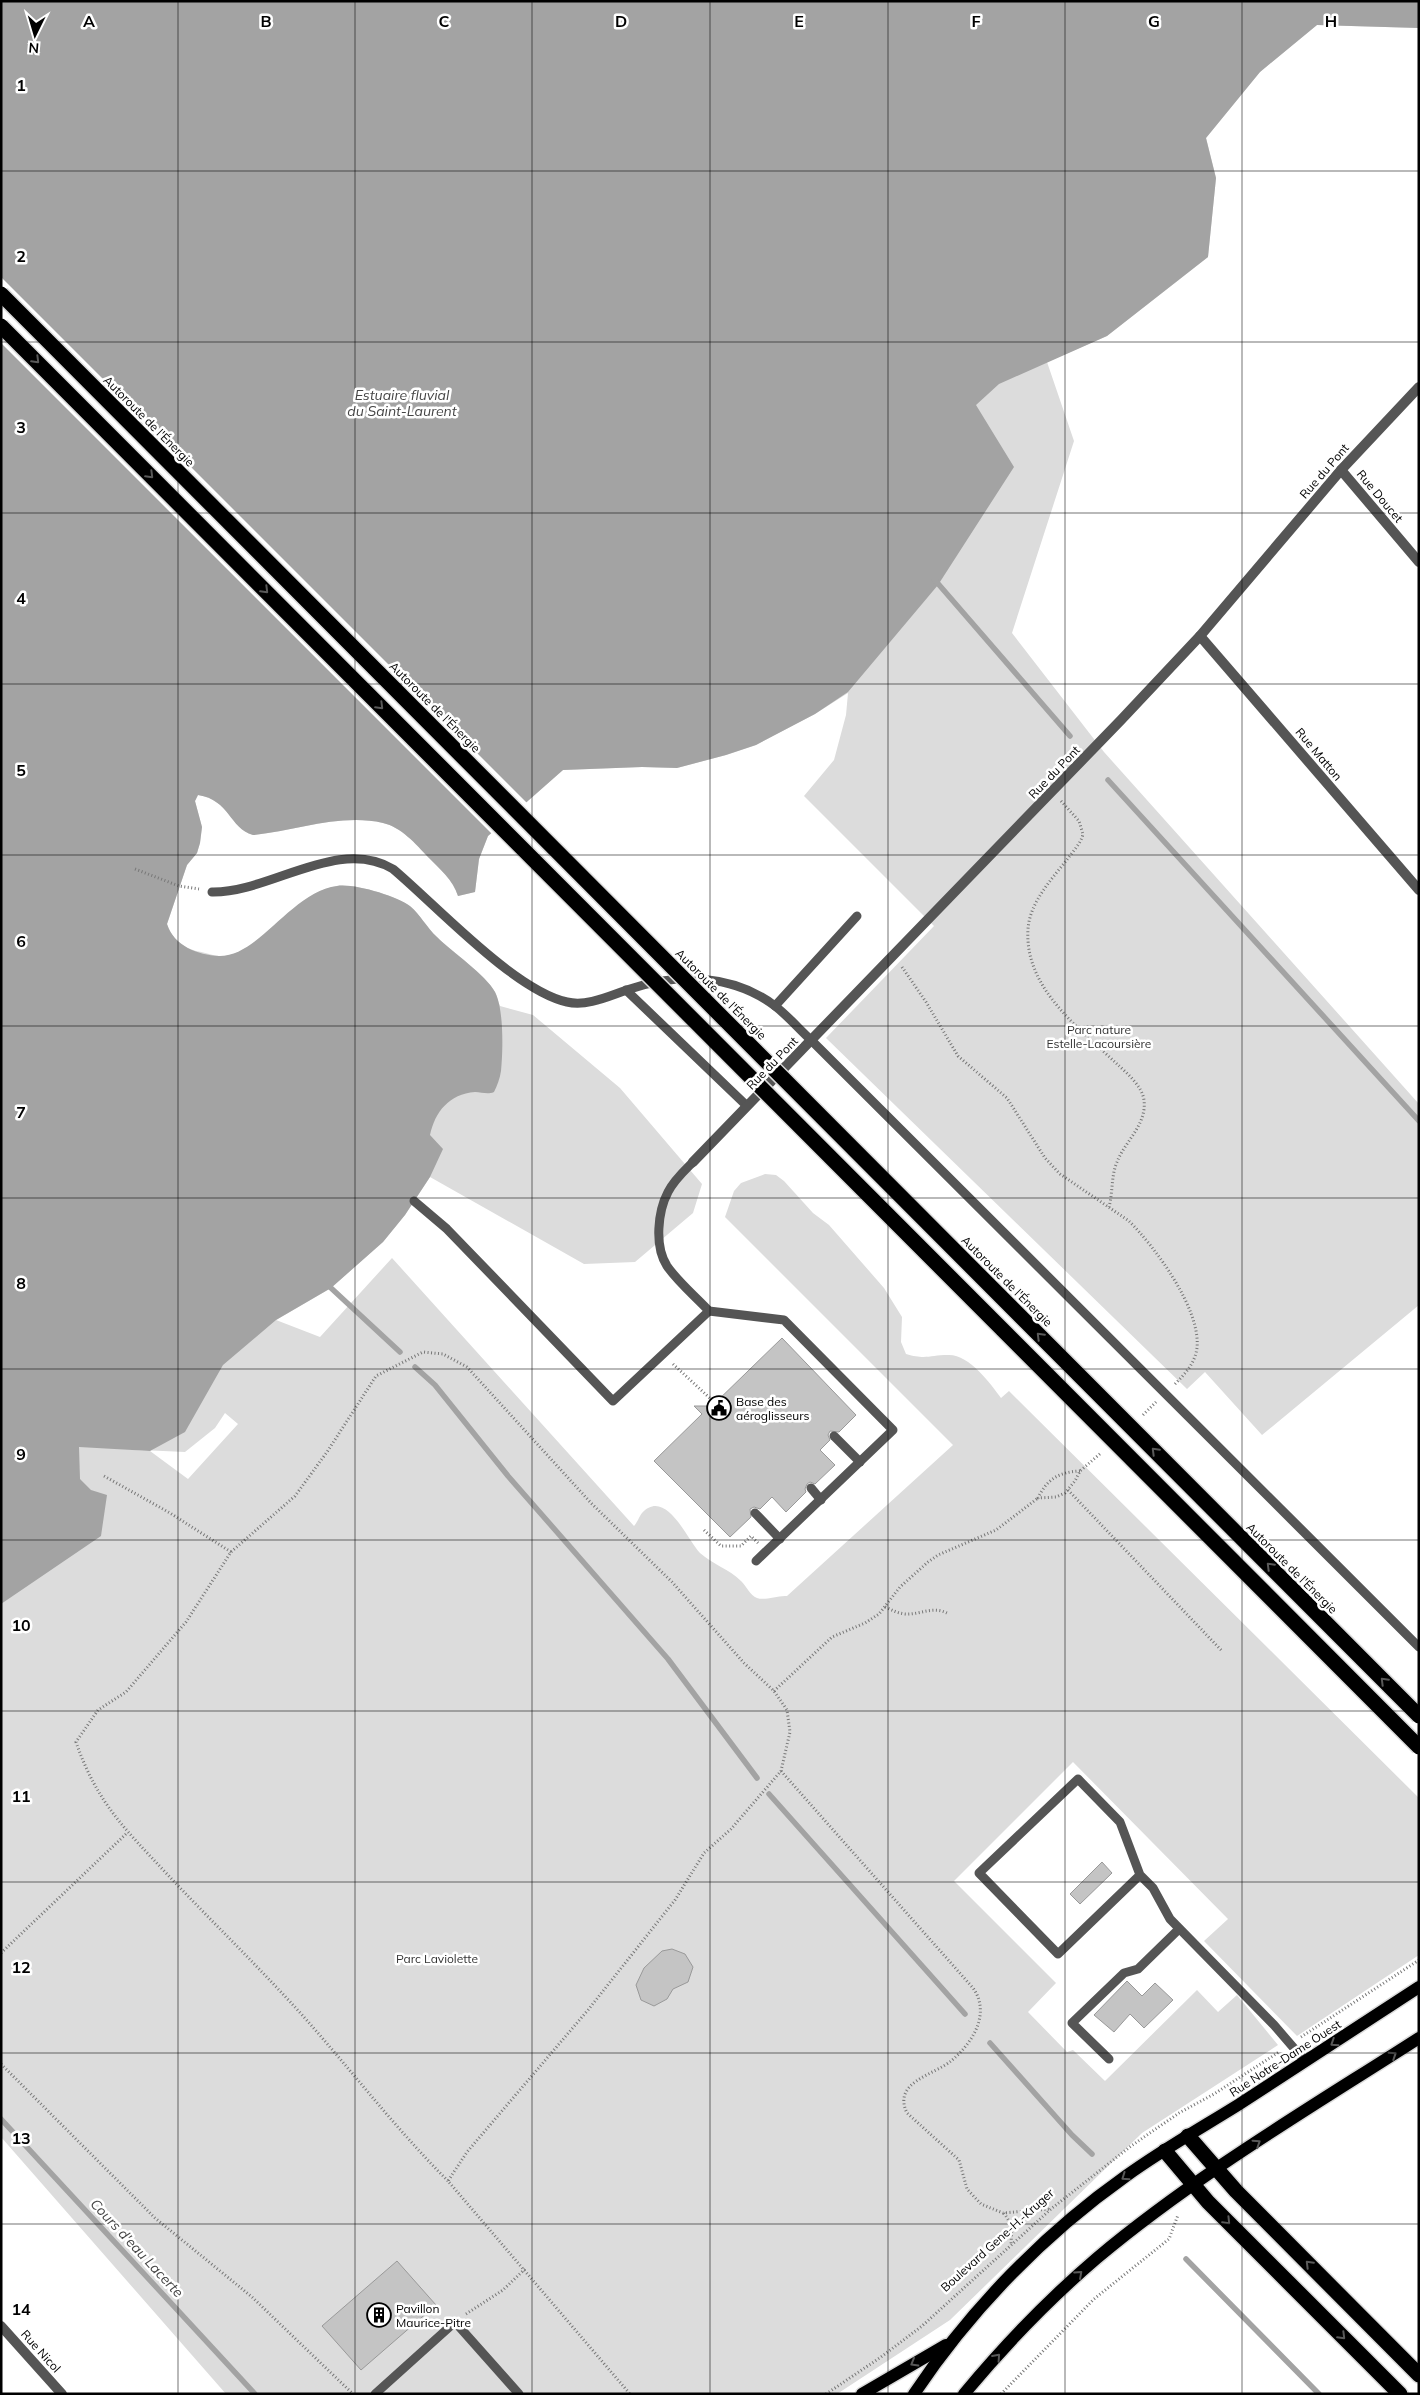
<svg xmlns="http://www.w3.org/2000/svg" width="1420" height="2395" font-family="Mulish,sans-serif">
	<style>
		.green { fill: #dcdcdc; fill-rule: evenodd }
		.water { fill: #a3a3a3 }
		.pier { fill: #fff }
		.lines { fill: none; stroke-linecap: round; stroke-linejoin: round }
		.stream { stroke: #a3a3a3; stroke-width: 5.5 }
		.building { fill: #c4c4c4; stroke: #999 }
		.primary-casing { stroke: #dbdbdb; stroke-width: 15 }
		.highway-casing { stroke: #dbdbdb; stroke-width: 18 }
		.path { stroke: #777; stroke-width: 3; stroke-dasharray: 1 2.5; stroke-linecap: butt }
		.lane { stroke: #555; stroke-width: 9 }
		.street { stroke: #555; stroke-width: 10 }
		.primary { stroke: #000; stroke-width: 12 }
		.highway { stroke: #000; stroke-width: 15 }
		.highway-bridge-casing { stroke: #dbdbdb; stroke-width: 18; stroke-linecap: butt }
		.highway-bridge { stroke: #000; stroke-width: 15 }
		.oneway { stroke: #595959 }
		.grid { fill: none; stroke: #000; stroke-width: 1; stroke-opacity: 0.55 }
		.labels { text-anchor: middle; dominant-baseline: central; stroke-width: 5; stroke-linejoin: round; paint-order: stroke }
		.street-label { font-size: 12px; fill: #000; stroke: #fff }
		.park-label { font-size: 12px; fill: #333; stroke: #fff }
		.poi-label { font-size: 12px; fill: #000; stroke: #fff; text-anchor: start }
		.water-label { font-size: 14px; font-style: italic; fill: #444; stroke: #fff }
		.grid-label { font-size: 16px; text-anchor: middle; font-weight: bold; fill: #000; stroke: #fff; stroke-width: 5; stroke-linejoin: round; paint-order: stroke }
	</style>
	<rect width="100%" height="100%" fill="#fff"/>
	<path class="green" d="M934,1H1419V28L1317,25L1260,72L1206,138L1216,178L1208,257L1107,336L1047,362L1074,441L1012,633L1104,752L1419,1104V1305L1262,1435L1205,1372L1187,1389L826,1038L934,926L804,796L834,760L846,715L848,693L815,714L756,745L726,755L677,768L642,767L563,770L488,836L479,859L475,892L458,896C453,880 440,869 428,857C416,844 401,827 383,823C341,813 295,831 253,835C230,828 230,800 198,795L195,801L202,827L200,843L197,853L187,865L167,924C172,939 182,947 196,951C203,952 211,955 219,956C259,958 291,893 337,886C353,883 397,896 409,906C420,914 427,928 437,937C452,952 485,974 495,992C497,996 498,1002 500,1006L533,1015L620,1088L702,1184L693,1213L635,1262L584,1264L430,1177L405,1215L383,1242L331,1288L276,1320L320,1337L392,1258L634,1526C637,1523 639,1517 642,1513C666,1487 688,1541 700,1553C712,1564 729,1569 741,1581C747,1587 750,1595 757,1598C765,1601 778,1595 787,1596L953,1445L725,1217L734,1191L741,1183L765,1174L776,1175L784,1181L813,1213L829,1225L884,1288L902,1317L901,1342L906,1354C926,1360 930,1355 948,1355C969,1354 990,1383 1001,1398L1009,1391L1419,1798V1955L1297,2036L1204,1941L1228,1919L1073,1762L954,1881L1056,1983L1028,2012L1067,2052L1073,2050L1105,2081L1197,1990L1218,2012L1237,1995L1278,2045L1142,2133L950,2320L837,2394H226L1,2137V931ZM225,1413L238,1424L188,1479L150,1451L119,1449L185,1452L215,1428Z"/>
	<path class="water" d="M1,1H1419V28L1317,25L1260,72L1206,138L1216,178L1208,257L1107,336L999,384L976,405L1014,467L938,585L848,692L815,714L756,745L726,755L677,768L642,767L563,770L488,836L479,859L475,892L458,896C453,880 440,869 428,857C416,844 401,827 383,823C341,813 295,831 253,835C229,828 230,800 198,795L195,801L202,827L200,843L197,853L187,865L167,924C174,946 198,955 219,956C259,957 291,892 337,886C353,883 397,896 410,906C420,914 427,928 437,937C452,952 486,975 495,992C504,1009 503,1051 501,1071C500,1078 497,1086 494,1092C487,1095 482,1092 475,1092C449,1094 435,1112 430,1135L443,1149L430,1177L405,1215L383,1242L331,1288L276,1320L223,1365L185,1432L150,1451L79,1447L80,1479L91,1490L107,1495L101,1536L1,1604Z"/>
	<polygon class="pier" points="1,277 528,804 493,835 1,343"/>
	<g class="lines">
		<g class="stream">
			<polyline points="934,579 1070,736"/>
			<polyline points="1108,780 1419,1121"/>
			<polyline points="331,1288 400,1352"/>
			<polyline points="415,1367 435,1385 508,1476 668,1659 757,1778"/>
			<polyline points="769,1794 965,2014"/>
			<polyline points="990,2043 1072,2135 1092,2154"/>
			<polyline points="1,2119 255,2394"/>
			<polyline points="1186,2259 1319,2394"/>
		</g>
	</g>
	<g class="building">
		<polygon points="782,1338 856,1415 839,1432 830,1431 828,1435 830,1440 820,1450 835,1465 815,1484 810,1482 807,1484 805,1489 806,1492 786,1512 772,1497 760,1509 754,1507 750,1509 751,1517 730,1537 654,1461 702,1414 694,1406 712,1406"/>
		<polygon points="1102,1862 1112,1873 1080,1904 1070,1894"/>
		<polygon points="672,1949 685,1954 693,1967 688,1982 673,1989 667,1999 654,2006 641,2000 636,1985 644,1968 662,1951"/>
		<polygon points="1127,1981 1142,1996 1155,1983 1173,2000 1144,2028 1130,2014 1114,2032 1094,2015"/>
		<polygon points="397,2261 436,2305 361,2370 322,2326"/>
	</g>
	<g class="lines">
		<g class="primary-casing">
			<g id="primary">
				<polyline points="862,2394 946,2345"/>
				<path d="M914,2394C970,2310 1044,2234 1126,2176C1162,2150 1201,2128 1238,2105C1298,2066 1359,2026 1419,1987"/>
				<path d="M964,2394C1004,2346 1049,2299 1097,2258C1196,2175 1310,2108 1419,2038"/>
			</g>
		</g>
		<g class="highway-casing">
			<g id="highway">
				<polyline points="1188,2136 1236,2191 1419,2375"/>
				<polyline points="1165,2151 1208,2202 1400,2394"/>
			</g>
		</g>
		<g class="path">
			<path d="M1061,801L1079,821L1083,834C1081,843 1074,850 1069,857C1053,878 1030,901 1028,929C1024,988 1079,1028 1117,1064C1127,1073 1142,1086 1144,1100C1147,1125 1125,1141 1117,1162C1111,1176 1113,1192 1109,1207"/>
			<polyline points="135,869 179,886 199,889"/>
			<path d="M902,967L926,1002L958,1056L1007,1098L1045,1158L1060,1174L1129,1221C1155,1247 1201,1309 1197,1348C1195,1363 1185,1374 1175,1384"/>
			<polyline points="673,1364 715,1403"/>
			<polyline points="1143,1415 1156,1402"/>
			<path d="M1080,1471C1059,1472 1047,1479 1038,1498L1056,1497L1065,1493L1075,1481L1080,1471L1101,1453"/>
			<polyline points="104,1476 170,1513 231,1552"/>
			<polyline points="1068,1490 1222,1651"/>
			<polyline points="704,1530 721,1546 741,1546 751,1536 758,1543"/>
			<path d="M885,1607C892,1610 897,1613 905,1614C921,1615 933,1605 949,1614"/>
			<polyline points="774,1691 832,1637 865,1623 879,1614 900,1587 928,1562 938,1555 996,1530 1038,1498"/>
			<path d="M781,1771L973,1988C991,2013 973,2043 951,2061C934,2075 892,2082 907,2113L959,2160L967,2189L981,2204L1003,2213L1050,2209"/>
			<polyline points="1,1953 127,1833"/>
			<polyline points="1301,2037 1419,1960"/>
			<polyline points="1,2064 155,2218 252,2297 353,2394"/>
			<path d="M448,2181C396,2129 352,2071 303,2016C259,1967 212,1922 167,1874C125,1829 97,1803 76,1742L98,1710L126,1692L186,1622L231,1552L295,1496L327,1452L376,1376L423,1352L443,1354L467,1367L591,1503L672,1582L744,1663L774,1691L787,1710L790,1732L781,1771L731,1829L704,1853L675,1900L588,2010L467,2152L448,2181L630,2394"/>
			<polyline points="1004,2213 1012,2226 1011,2244"/>
			<polyline points="466,2314 503,2290 525,2269"/>
			<polyline points="826,2394 881,2357 922,2326 1051,2209 1131,2146 1179,2113 1214,2094 1279,2052"/>
			<polyline points="1001,2394 1094,2299 1169,2239 1178,2215"/>
		</g>
		<g class="lane">
			<path d="M212,892C270,893 338,836 393,869C437,906 514,990 567,1002C588,1007 611,995 630,989C678,973 733,974 775,1006C788,1016 799,1029 811,1040L1419,1647"/>
			<polyline points="626,990 747,1106"/>
			<polyline points="775,1006 857,916"/>
			<path d="M414,1201L447,1229L613,1401L709,1311C695,1296 678,1282 667,1266C654,1246 658,1211 668,1192C674,1180 684,1171 693,1162"/>
			<polyline points="709,1311 784,1320 893,1430 756,1561"/>
			<polyline points="834,1436 860,1462"/>
			<polyline points="811,1488 821,1500"/>
			<polyline points="755,1513 780,1539"/>
			<polyline points="1140,1875 1058,1954 979,1873 1078,1779 1120,1822 1140,1875 1153,1888 1170,1919 1274,2025 1305,2061"/>
			<polyline points="1109,2059 1072,2023 1124,1973 1138,1969 1179,1929"/>
			<polyline points="375,2394 455,2322 519,2394"/>
		</g>
		<g class="street">
			<polyline points="1341,470 1419,562"/>
			<polyline points="1200,636 1419,890"/>
			<polyline points="693,1162 1121,720 1200,636 1341,470 1419,387"/>
			<polyline points="1,2326 62,2394"/>
		</g>
		<use href="#primary" class="primary"/>
		<use href="#highway" class="highway"/>
		<g class="highway-bridge-casing">
			<g id="highway-bridge">
				<polyline points="1,294 1419,1716"/>
				<polyline points="1,326 1419,1747"/>
			</g>
		</g>
		<use href="#highway-bridge" class="highway-bridge"/>
	</g>
	<defs><path id="oneway-chevron" d="M-2-3.5L2.5 0L-2 3.5" fill="none" stroke-width="1.6" stroke-linecap="round" stroke-linejoin="round" transform="scale(1.25)"/></defs>
	<g class="oneway">
		<use href="#oneway-chevron" transform="translate(36 360) rotate(45)"/>
		<use href="#oneway-chevron" transform="translate(150 475) rotate(45)"/>
		<use href="#oneway-chevron" transform="translate(265 590) rotate(45)"/>
		<use href="#oneway-chevron" transform="translate(380 706) rotate(45)"/>
		<use href="#oneway-chevron" transform="translate(1040 1336) rotate(-135)"/>
		<use href="#oneway-chevron" transform="translate(1155 1451) rotate(-135)"/>
		<use href="#oneway-chevron" transform="translate(1270 1566) rotate(-135)"/>
		<use href="#oneway-chevron" transform="translate(1384 1681) rotate(-135)"/>
		<use href="#oneway-chevron" transform="translate(1334 2043) rotate(147)"/>
		<use href="#oneway-chevron" transform="translate(1393 2055) rotate(-33)"/>
		<use href="#oneway-chevron" transform="translate(1257 2143) rotate(-33)"/>
		<use href="#oneway-chevron" transform="translate(1125 2177) rotate(145)"/>
		<use href="#oneway-chevron" transform="translate(1227 2221) rotate(46)"/>
		<use href="#oneway-chevron" transform="translate(1309 2264) rotate(-135)"/>
		<use href="#oneway-chevron" transform="translate(1079 2274) rotate(-42)"/>
		<use href="#oneway-chevron" transform="translate(1342 2336) rotate(45)"/>
		<use href="#oneway-chevron" transform="translate(997 2357) rotate(-48)"/>
		<use href="#oneway-chevron" transform="translate(914 2363) rotate(150)"/>
	</g>
	<path class="grid" d="M178,1V2394M355,1V2394M532,1V2394M710,1V2394M888,1V2394M1065,1V2394M1242,1V2394M1,171H1419M1,342H1419M1,513H1419M1,684H1419M1,855H1419M1,1026H1419M1,1198H1419M1,1369H1419M1,1540H1419M1,1711H1419M1,1882H1419M1,2053H1419M1,2224H1419"/>
	<defs>
		<g id="civic-ring" transform="scale(1.25)"><circle r="9.5" fill="#fff" stroke="#000" stroke-width="1.5"/><path d="M-.6-6.5H3V-4.5H.6V-3L4-1V1h2V6H-6V1h2V-1L-.6-3ZM-1.2 2.5V6h2.4V2.5Z" fill="#000"/></g>
		<g id="building-ring" transform="scale(1.25)"><circle r="9.5" fill="#fff" stroke="#000" stroke-width="1.5"/><path d="M-4-6H4V6H1V3H-1V6H-4ZM-2.5-4.3h1.7v1.8h-1.7ZM.8-4.3h1.7v1.8H.8ZM-2.5-1h1.7V.8h-1.7ZM.8-1h1.7V.8H.8Z" fill="#000"/></g>
	</defs>
	<g fill-rule="evenodd">
		<use href="#civic-ring" x="719" y="1408"/>
		<use href="#building-ring" x="379" y="2315"/>
	</g>
	<g class="labels">
		<g class="street-label">
			<text transform="translate(149 421) rotate(45)">Autoroute de l'Énergie</text>
			<text transform="translate(1324 471) rotate(-49)">Rue du Pont</text>
			<text transform="translate(1380 496) rotate(50)">Rue Doucet</text>
			<text transform="translate(435 707) rotate(45)">Autoroute de l'Énergie</text>
			<text transform="translate(1319 754) rotate(50)">Rue Matton</text>
			<text transform="translate(1054 772) rotate(-46)">Rue du Pont</text>
			<text transform="translate(721 994) rotate(45)">Autoroute de l'Énergie</text>
			<text transform="translate(772 1063) rotate(-46)">Rue du Pont</text>
			<text transform="translate(1007 1281) rotate(45)">Autoroute de l'Énergie</text>
			<text transform="translate(1292 1568) rotate(45)">Autoroute de l'Énergie</text>
			<text transform="translate(1285 2058) rotate(-33)">Rue Notre-Dame Ouest</text>
			<text transform="translate(997 2240) rotate(-42)">Boulevard Gene-H.-Kruger</text>
			<text transform="translate(41 2351) rotate(48)">Rue Nicol</text>
		</g>
		<g class="park-label">
			<text x="1099" y="1029">Parc nature<tspan x="1099" dy="14">Estelle-Lacoursière</tspan></text>
			<text x="437" y="1958">Parc Laviolette</text>
		</g>
		<g class="poi-label">
			<text x="736" y="1401">Base des<tspan x="736" dy="14">aéroglisseurs</tspan></text>
			<text x="396" y="2308">Pavillon<tspan x="396" dy="14">Maurice-Pitre</tspan></text>
		</g>
		<g class="water-label">
			<text x="402" y="395">Estuaire fluvial<tspan x="402" dy="16">du Saint-Laurent</tspan></text>
			<text transform="translate(137 2248) rotate(47)">Cours d'eau Lacerte</text>
		</g>
	</g>
	<g class="grid-label">
		<text x="89" y="27">A</text>
		<text x="266" y="27">B</text>
		<text x="444" y="27">C</text>
		<text x="621" y="27">D</text>
		<text x="799" y="27">E</text>
		<text x="976" y="27">F</text>
		<text x="1154" y="27">G</text>
		<text x="1331" y="27">H</text>
		<text x="21" y="91">1</text>
		<text x="21" y="262">2</text>
		<text x="21" y="433">3</text>
		<text x="21" y="604">4</text>
		<text x="21" y="776">5</text>
		<text x="21" y="947">6</text>
		<text x="21" y="1118">7</text>
		<text x="21" y="1289">8</text>
		<text x="21" y="1460">9</text>
		<text x="21" y="1631">10</text>
		<text x="21" y="1802">11</text>
		<text x="21" y="1973">12</text>
		<text x="21" y="2144">13</text>
		<text x="21" y="2315">14</text>
	</g>
	<rect width="1420" height="2395" fill="none" stroke="#000000" stroke-width="5"/>
	<g transform="translate(35 35) rotate(185)" stroke="#ffffff" stroke-width="4" paint-order="stroke">
	<path d="M0-4L9 19L0 12L-9 19Z" fill="#000000"/>
	<text y="-8" font-size="14" font-weight="bold" text-anchor="middle" fill="#000000">N</text>
	</g>
</svg>
